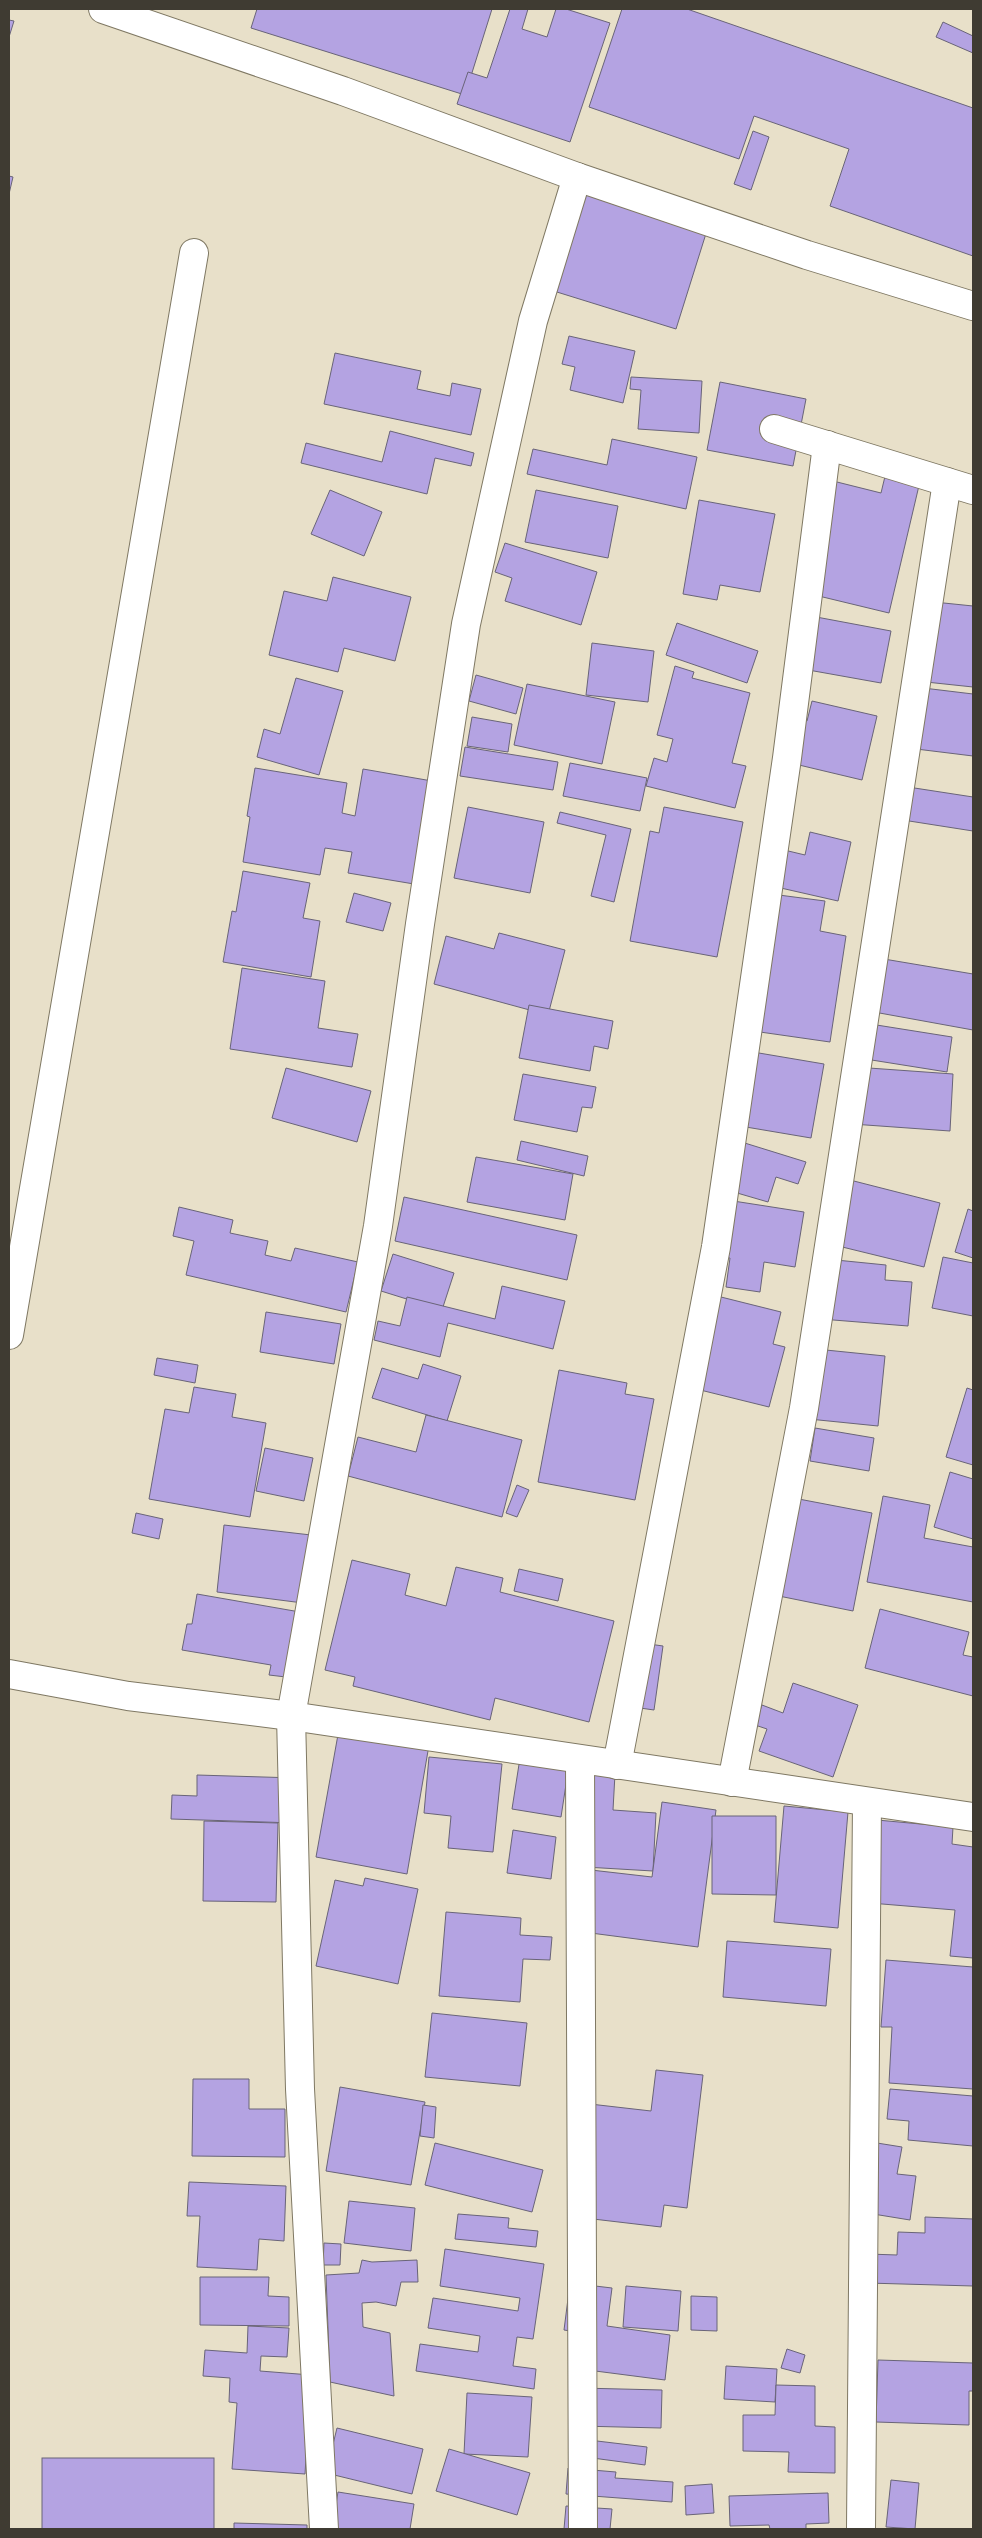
<svg xmlns="http://www.w3.org/2000/svg" width="982" height="2538" font-family="'Nunito Sans',sans-serif">
	<style>
		.building { fill: #b4a3e2; stroke: #696478 }
		.lines { fill: none; stroke-linecap: round; stroke-linejoin: round }
		.minor-casing { stroke: #7f7863; stroke-width: 30 }
		.minor { stroke: #fff; stroke-width: 28 }
	</style>
	<rect width="100%" height="100%" fill="#e8e0c9"/>
	<g class="building">
		<polygon points="257,9 492,9 465,95 251,28"/>
		<polygon points="510,9 528,9 522,29 547,37 556,9 566,9 610,23 570,142 457,104 468,72 487,78"/>
		<polygon points="622,9 687,9 973,108 973,256 830,206 849,149 754,116 739,159 589,107"/>
		<polygon points="9,20 14,21 9,37"/>
		<polygon points="943,22 973,36 973,53 936,37"/>
		<polygon points="753,131 769,137 751,190 734,184"/>
		<polygon points="9,176 13,177 9,194"/>
		<polygon points="577,183 709,224 676,329 544,288"/>
		<polygon points="569,336 635,351 623,403 570,390 575,367 562,364"/>
		<polygon points="335,353 421,371 417,389 450,396 452,383 481,389 471,435 324,404"/>
		<polygon points="631,377 702,381 699,433 638,429 641,390 630,389"/>
		<polygon points="720,382 806,399 793,466 707,450"/>
		<polygon points="390,431 474,453 471,466 435,458 427,494 301,463 306,443 382,462"/>
		<polygon points="612,439 697,457 686,509 527,474 533,449 607,465"/>
		<polygon points="887,468 921,477 889,613 798,591 825,479 881,493"/>
		<polygon points="330,490 382,512 364,556 311,534"/>
		<polygon points="536,490 618,506 608,558 525,542"/>
		<polygon points="699,500 775,514 760,592 720,585 717,600 683,594"/>
		<polygon points="505,543 597,572 581,625 505,601 512,578 495,572"/>
		<polygon points="333,577 411,597 395,661 344,648 338,672 269,655 284,591 327,601"/>
		<polygon points="934,602 973,606 973,687 926,682"/>
		<polygon points="795,613 891,631 881,683 786,666"/>
		<polygon points="677,623 758,651 747,683 666,655"/>
		<polygon points="592,643 654,651 648,702 586,695"/>
		<polygon points="675,666 694,672 692,678 750,693 732,763 746,766 735,808 646,786 654,758 667,762 673,739 657,735"/>
		<polygon points="476,675 523,688 516,714 469,701"/>
		<polygon points="296,678 343,691 319,775 257,757 264,729 280,734"/>
		<polygon points="527,684 615,702 602,764 514,745"/>
		<polygon points="915,687 973,694 973,756 908,748"/>
		<polygon points="812,701 877,716 862,780 778,760 789,717 807,721"/>
		<polygon points="472,717 512,724 508,752 467,746"/>
		<polygon points="465,747 558,762 553,790 460,776"/>
		<polygon points="570,763 647,778 640,811 563,796"/>
		<polygon points="255,768 347,783 342,813 355,816 363,769 432,781 414,884 348,873 352,852 325,848 320,875 243,862 250,817 247,816"/>
		<polygon points="895,785 973,797 973,831 890,818"/>
		<polygon points="468,807 544,822 530,893 454,878"/>
		<polygon points="664,807 743,822 717,957 630,941 650,831 659,833"/>
		<polygon points="560,812 631,829 614,902 591,896 606,835 557,823"/>
		<polygon points="810,832 851,842 838,901 772,886 780,849 805,855"/>
		<polygon points="243,871 310,883 303,918 320,921 311,977 223,962 232,911 236,912"/>
		<polygon points="354,893 391,903 383,931 346,922"/>
		<polygon points="771,894 825,901 820,931 846,936 830,1042 746,1030"/>
		<polygon points="499,933 565,950 548,1015 434,984 446,936 494,949"/>
		<polygon points="872,957 973,974 973,1030 863,1010"/>
		<polygon points="242,968 325,981 318,1028 358,1034 352,1067 230,1049"/>
		<polygon points="529,1005 613,1021 608,1049 594,1046 590,1071 519,1058"/>
		<polygon points="864,1023 952,1037 947,1072 859,1058"/>
		<polygon points="747,1051 824,1064 811,1138 734,1125"/>
		<polygon points="855,1067 953,1074 950,1131 852,1124"/>
		<polygon points="286,1068 371,1091 357,1142 272,1118"/>
		<polygon points="523,1074 596,1087 592,1108 582,1107 577,1132 514,1120"/>
		<polygon points="735,1140 806,1162 798,1184 776,1177 768,1202 720,1188"/>
		<polygon points="521,1141 588,1156 584,1176 517,1160"/>
		<polygon points="476,1157 573,1174 565,1220 467,1202"/>
		<polygon points="846,1179 940,1203 924,1267 830,1244"/>
		<polygon points="404,1197 577,1235 567,1280 395,1241"/>
		<polygon points="714,1198 804,1212 795,1267 764,1262 760,1292 726,1287 730,1258 705,1255"/>
		<polygon points="179,1207 233,1220 230,1233 268,1241 265,1255 291,1261 295,1248 358,1262 346,1312 186,1275 194,1241 173,1236"/>
		<polygon points="968,1209 973,1211 973,1258 955,1252"/>
		<polygon points="393,1254 454,1273 442,1310 381,1291"/>
		<polygon points="943,1257 973,1263 973,1316 932,1308"/>
		<polygon points="826,1259 886,1265 885,1280 912,1282 908,1326 821,1319"/>
		<polygon points="502,1286 565,1301 553,1349 448,1323 440,1357 374,1340 378,1321 400,1326 407,1297 495,1319"/>
		<polygon points="717,1296 781,1312 773,1344 785,1347 769,1407 680,1385"/>
		<polygon points="266,1312 341,1324 334,1364 260,1352"/>
		<polygon points="806,1348 885,1356 878,1426 799,1418"/>
		<polygon points="157,1358 198,1365 195,1383 154,1375"/>
		<polygon points="423,1364 461,1376 447,1421 372,1398 382,1368 418,1379"/>
		<polygon points="559,1370 627,1383 625,1394 654,1399 635,1500 538,1482"/>
		<polygon points="194,1387 236,1394 232,1417 266,1423 250,1517 149,1499 165,1409 189,1413"/>
		<polygon points="967,1388 973,1390 973,1465 946,1457"/>
		<polygon points="426,1415 522,1440 502,1517 348,1476 358,1437 416,1452"/>
		<polygon points="815,1428 874,1438 869,1471 810,1461"/>
		<polygon points="265,1448 313,1458 304,1501 256,1491"/>
		<polygon points="950,1472 973,1479 973,1539 934,1527"/>
		<polygon points="517,1485 529,1490 517,1517 506,1513"/>
		<polygon points="783,1496 872,1513 853,1611 764,1593"/>
		<polygon points="883,1496 930,1505 924,1538 973,1547 973,1602 867,1582"/>
		<polygon points="136,1513 163,1519 159,1539 132,1533"/>
		<polygon points="224,1525 311,1535 303,1603 217,1592"/>
		<polygon points="352,1560 410,1574 405,1595 446,1606 456,1567 503,1578 500,1592 614,1621 589,1722 495,1698 490,1720 353,1686 355,1677 325,1670"/>
		<polygon points="519,1569 563,1579 558,1601 514,1591"/>
		<polygon points="197,1594 300,1612 286,1677 269,1675 271,1665 182,1650 187,1624 192,1624"/>
		<polygon points="880,1609 969,1632 963,1655 973,1657 973,1696 865,1668"/>
		<polygon points="628,1641 663,1646 654,1710 619,1705"/>
		<polygon points="793,1683 858,1705 833,1777 759,1751 767,1729 755,1725 762,1705 783,1713"/>
		<polygon points="339,1729 429,1745 407,1874 316,1857"/>
		<polygon points="429,1757 502,1764 493,1852 448,1848 451,1816 424,1813"/>
		<polygon points="520,1758 569,1765 561,1817 512,1809"/>
		<polygon points="590,1773 615,1774 613,1810 656,1813 653,1871 585,1867"/>
		<polygon points="197,1775 296,1778 295,1823 171,1819 172,1795 197,1796"/>
		<polygon points="662,1802 716,1810 698,1947 583,1932 591,1870 652,1877"/>
		<polygon points="784,1806 848,1812 838,1928 774,1922"/>
		<polygon points="712,1816 776,1816 776,1895 712,1894"/>
		<polygon points="877,1820 953,1827 952,1844 973,1847 973,1958 950,1956 955,1910 870,1903"/>
		<polygon points="204,1821 278,1823 276,1902 203,1901"/>
		<polygon points="513,1830 556,1837 551,1879 507,1873"/>
		<polygon points="365,1878 418,1889 398,1984 316,1966 335,1880 363,1886"/>
		<polygon points="446,1912 521,1918 520,1935 552,1937 550,1960 523,1959 520,2002 439,1996"/>
		<polygon points="727,1941 831,1949 826,2006 723,1997"/>
		<polygon points="886,1960 973,1967 973,2089 889,2083 892,2027 881,2027"/>
		<polygon points="432,2013 527,2023 520,2086 425,2077"/>
		<polygon points="656,2070 703,2075 687,2208 664,2205 661,2227 576,2217 590,2104 651,2111"/>
		<polygon points="193,2079 249,2079 249,2109 285,2109 285,2157 192,2156"/>
		<polygon points="340,2087 425,2102 411,2185 326,2171"/>
		<polygon points="890,2089 973,2096 973,2146 908,2140 909,2121 887,2119"/>
		<polygon points="423,2105 436,2107 434,2138 420,2136"/>
		<polygon points="435,2143 543,2170 532,2212 425,2185"/>
		<polygon points="877,2143 902,2147 897,2174 916,2176 910,2220 867,2213"/>
		<polygon points="189,2182 286,2186 284,2241 259,2239 257,2270 197,2267 200,2216 187,2216"/>
		<polygon points="349,2201 415,2208 411,2251 344,2243"/>
		<polygon points="458,2214 509,2218 508,2228 538,2231 536,2247 455,2239"/>
		<polygon points="925,2217 973,2219 973,2286 867,2283 868,2254 897,2255 898,2232 925,2233"/>
		<polygon points="324,2243 341,2244 340,2265 323,2265"/>
		<polygon points="445,2249 544,2264 533,2339 517,2337 513,2366 536,2369 534,2389 416,2371 420,2344 478,2352 480,2336 428,2328 433,2298 518,2311 520,2298 440,2286"/>
		<polygon points="362,2260 372,2262 417,2260 418,2282 401,2282 396,2306 376,2302 362,2303 363,2327 390,2333 394,2396 330,2382 326,2275 359,2273"/>
		<polygon points="200,2277 269,2277 268,2296 289,2297 289,2326 200,2325"/>
		<polygon points="570,2283 612,2288 607,2326 670,2335 665,2380 572,2368 577,2332 564,2330"/>
		<polygon points="626,2286 681,2291 678,2331 623,2327"/>
		<polygon points="691,2296 717,2297 717,2331 691,2330"/>
		<polygon points="248,2326 289,2328 287,2357 261,2356 260,2371 311,2375 305,2474 232,2469 237,2403 229,2402 230,2378 203,2376 205,2350 247,2353"/>
		<polygon points="787,2349 805,2355 800,2373 781,2368"/>
		<polygon points="878,2360 973,2363 973,2391 969,2391 969,2425 876,2422"/>
		<polygon points="726,2366 777,2369 775,2402 724,2399"/>
		<polygon points="776,2385 815,2386 815,2426 835,2427 835,2473 788,2472 789,2452 743,2451 743,2415 775,2415"/>
		<polygon points="580,2388 662,2390 661,2428 579,2426"/>
		<polygon points="467,2393 532,2397 528,2457 464,2454"/>
		<polygon points="337,2428 423,2449 412,2494 326,2473"/>
		<polygon points="572,2438 647,2447 645,2465 570,2455"/>
		<polygon points="449,2449 530,2473 517,2515 436,2491"/>
		<rect x="42" y="2458" width="172" height="71"/>
		<polygon points="568,2468 616,2472 615,2478 673,2482 672,2502 566,2494"/>
		<polygon points="891,2480 919,2483 915,2529 886,2527"/>
		<polygon points="712,2484 714,2513 686,2515 685,2486"/>
		<polygon points="338,2492 414,2504 410,2529 332,2529"/>
		<polygon points="828,2493 829,2523 806,2524 806,2529 770,2529 769,2525 730,2526 729,2496"/>
		<polygon points="566,2506 612,2509 610,2529 564,2529"/>
		<polygon points="234,2523 307,2525 307,2529 234,2529"/>
	</g>
	<g class="lines">
		<g class="minor-casing">
			<g id="minor">
				<polyline points="103,9 343,91 577,177 807,255 973,306"/>
				<polyline points="774,429 973,490"/>
				<polyline points="9,1335 194,253"/>
				<polyline points="9,1674 128,1696 291,1716 973,1817"/>
				<polyline points="580,1760 583,2529"/>
				<polyline points="617,1765 716,1247 787,758 827,445"/>
				<polyline points="732,1782 804,1408 947,482"/>
				<polyline points="324,2529 300,2089 291,1716 378,1226 420,924 466,624 533,321 577,177"/>
				<polyline points="861,2529 867,1802"/>
			</g>
		</g>
		<use href="#minor" class="minor"/>
	</g>
	<rect width="982" height="2538" fill="none" stroke="#3f3b32" stroke-width="20"/>
</svg>
